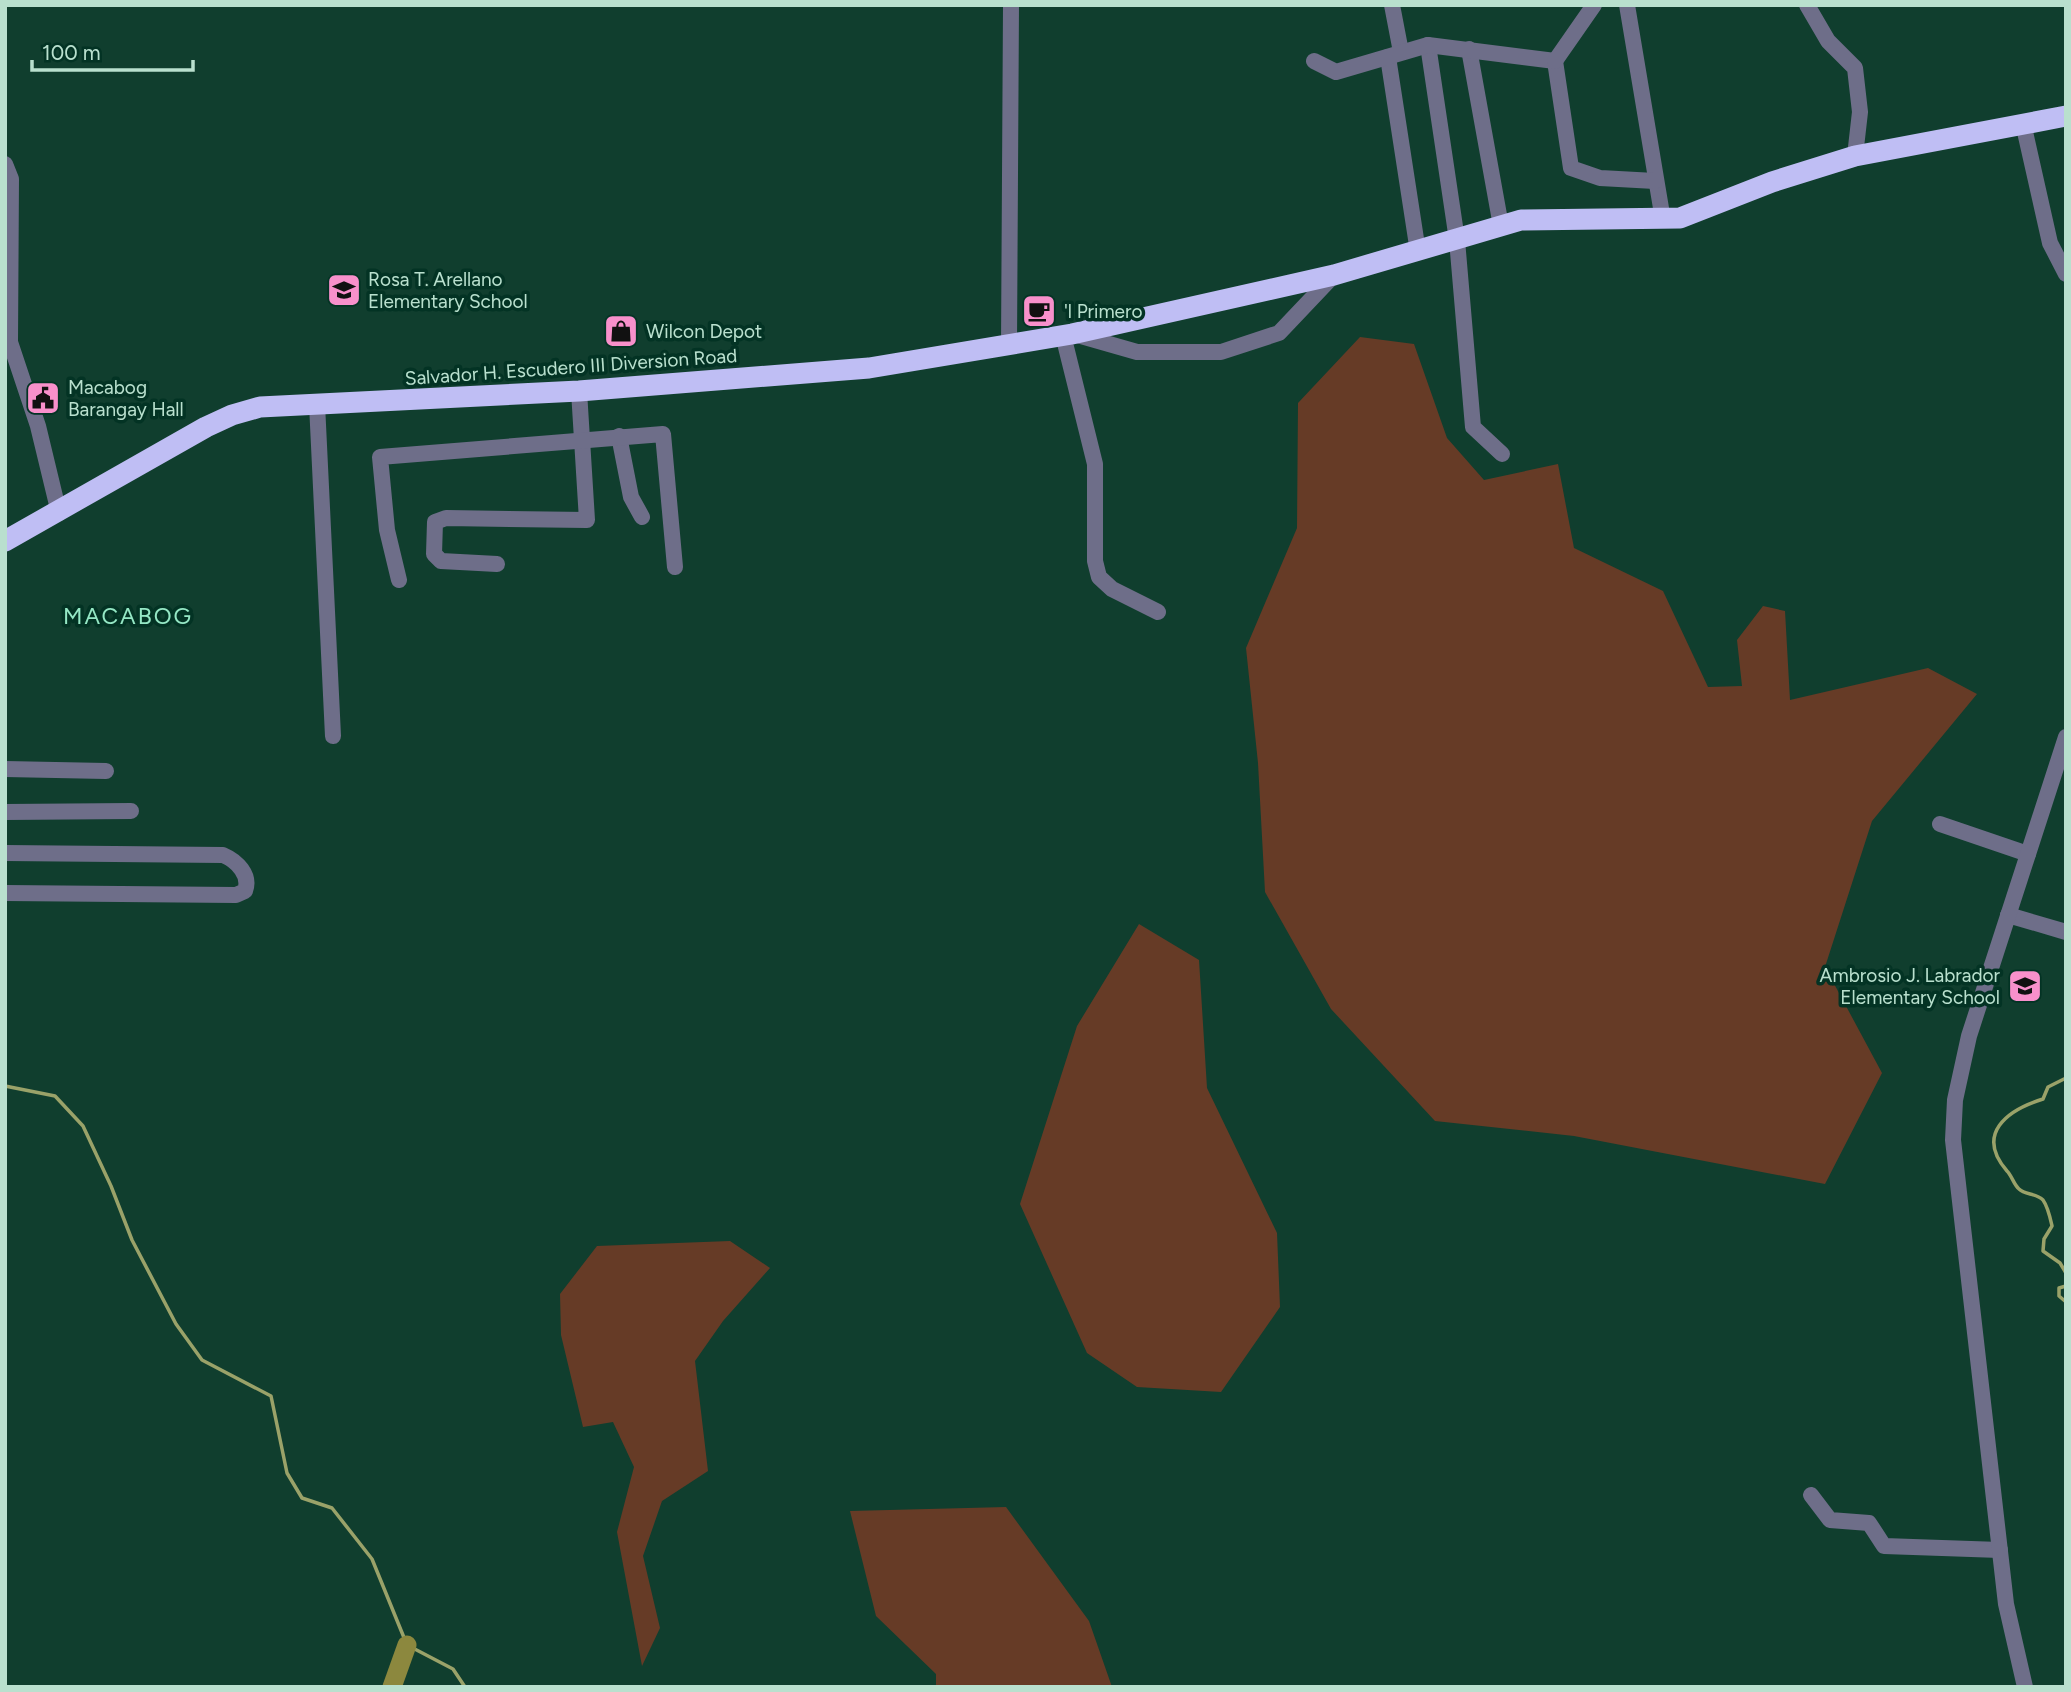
<svg xmlns="http://www.w3.org/2000/svg" width="2071" height="1692" font-family="Figtree,sans-serif">
	<style>
		.green { fill: #663b26 }
		.lines { fill: none; stroke-linecap: round; stroke-linejoin: round }
		.stream { stroke: #9aa269; stroke-width: 3.5 }
		.river { stroke: #8c883e; stroke-width: 19 }
		.minor { stroke: #6e6e89; stroke-width: 16 }
		.highway { stroke: #bfbef4; stroke-width: 21 }
		.labels { text-anchor: middle; dominant-baseline: central; stroke-width: 7; stroke-linejoin: round; paint-order: stroke }
		.poi-label { font-size: 19px; fill: #b9e0ce; stroke: #033324; text-anchor: start }
		.street-label { font-size: 19px; fill: #b9e0ce; stroke: #033324 }
		.quarter-label { font-size: 23px; letter-spacing: 2px; fill: #95e8c5; stroke: #033324 }
	</style>
	<rect width="100%" height="100%" fill="#103e2e"/>
	<g class="green">
		<polygon points="1360,337 1414,344 1447,438 1484,480 1558,464 1574,548 1663,591 1708,687 1742,686 1737,640 1763,606 1785,611 1790,700 1928,668 1977,694 1872,821 1825,967 1882,1073 1825,1184 1574,1136 1435,1121 1331,1009 1265,892 1258,763 1246,648 1297,528 1298,403"/>
		<polygon points="1139,924 1199,960 1207,1088 1277,1233 1280,1307 1221,1392 1137,1387 1087,1353 1020,1204 1077,1026"/>
		<polygon points="730,1241 770,1268 723,1321 695,1361 708,1471 662,1501 643,1556 660,1628 642,1666 617,1532 634,1467 613,1422 583,1427 561,1335 560,1294 597,1246"/>
		<polygon points="1006,1507 1089,1621 1112,1687 936,1687 936,1674 876,1616 850,1511"/>
	</g>
	<g class="lines">
		<g class="stream">
			<path d="M2066,1078L2048,1087L2043,1099C2007,1110 1975,1134 2007,1171C2012,1176 2014,1185 2019,1189C2025,1195 2036,1193 2043,1200C2048,1207 2050,1217 2052,1226L2044,1239L2043,1251L2060,1263L2066,1273"/>
			<polyline points="5,1086 55,1096 83,1126 111,1186 132,1240 176,1324 202,1360 271,1396 287,1473 302,1498 332,1508 372,1559 407,1645 453,1669 465,1687"/>
			<polyline points="2066,1286 2059,1288 2059,1296 2066,1302"/>
			<polyline points="2066,1347 2066,1355"/>
		</g>
		<polyline class="river" points="392,1687 407,1645"/>
		<g class="minor">
			<polyline points="1392,5 1401,52"/>
			<polyline points="1627,5 1663,220"/>
			<polyline points="1807,5 1828,41 1855,68 1860,112 1855,156"/>
			<polyline points="1428,45 1457,240 1473,427 1502,454"/>
			<polyline points="1469,49 1501,226"/>
			<polyline points="1388,57 1418,252"/>
			<polyline points="1314,61 1336,72 1428,45 1555,61 1571,168 1600,178 1655,181"/>
			<polyline points="1555,61 1594,5"/>
			<polyline points="2023,123 2050,243 2066,274"/>
			<polyline points="5,164 11,179 10,342 38,426 59,513"/>
			<polyline points="1074,334 1137,352 1221,352 1279,333 1334,275"/>
			<polyline points="1063,335 1095,464 1095,561 1099,577 1112,589 1158,612"/>
			<polyline points="1009,345 1011,5"/>
			<polyline points="317,404 333,736"/>
			<polyline points="619,436 631,497 642,517"/>
			<polyline points="497,564 441,561 434,554 435,522 446,518 587,520 579,391"/>
			<polyline points="399,580 387,530 380,457 663,434 675,567"/>
			<polyline points="5,769 106,771"/>
			<polyline points="5,812 131,811"/>
			<polyline points="1940,824 2028,854"/>
			<path d="M5,853L223,855C237,861 251,875 245,891L236,895L5,893"/>
			<polyline points="2008,915 2066,932"/>
			<polyline points="1811,1495 1830,1520 1869,1523 1884,1546 2000,1550"/>
			<polyline points="2025,1687 2006,1604 1953,1140 1955,1100 1969,1036 2066,737"/>
		</g>
		<polyline class="highway" points="5,541 206,427 232,415 260,407 579,391 869,368 1072,334 1334,275 1521,220 1680,218 1772,182 1855,156 2066,116"/>
	</g>
	<defs>
		<g id="school-square" transform="scale(1.75)"><rect x="-9" y="-9" width="18" height="18" rx="4" fill="#f890cb" stroke="#033324"/><path d="M0-5L7-2L0 1L-7-2ZM-4 1L0 2.5L4 1V4Q0 6-4 4Z" fill="#111"/></g>
		<g id="cafe-square" transform="scale(1.75)"><rect x="-9" y="-9" width="18" height="18" rx="4" fill="#f890cb" stroke="#033324"/><path d="M-5.5-4.5H6V0H3Q3 3.5 0 3.5H-2.5Q-5.5 3.5-5.5 0ZM3-3.2v2h1.7v-2ZM-6 4.5H4V6H-6Z" fill="#111"/></g>
		<g id="shop-square" transform="scale(1.75)"><rect x="-9" y="-9" width="18" height="18" rx="4" fill="#f890cb" stroke="#033324"/><path d="M-5-2.5h2.3a2.7 3.5 0 0 1 5.4 0H5L5.5 6h-11ZM-1.5-2.5h3a1.5 2.3 0 0 0-3 0Z" fill="#111"/></g>
		<g id="civic-square" transform="scale(1.75)"><rect x="-9" y="-9" width="18" height="18" rx="4" fill="#f890cb" stroke="#033324"/><path d="M-.6-6.5H3V-4.5H.6V-3L4-1V1h2V6H-6V1h2V-1L-.6-3ZM-1.2 2.5V6h2.4V2.5Z" fill="#111"/></g>
	</defs>
	<g fill-rule="evenodd">
		<use href="#school-square" x="344" y="290"/>
		<use href="#cafe-square" x="1039" y="311"/>
		<use href="#shop-square" x="621" y="331"/>
		<use href="#civic-square" x="43" y="398"/>
		<use href="#school-square" x="2025" y="986"/>
	</g>
	<g class="labels">
		<g class="poi-label">
			<text x="368" y="279">Rosa T. Arellano<tspan x="368" dy="22">Elementary School</tspan></text>
			<text x="1064" y="311">'l Primero</text>
			<text x="646" y="331">Wilcon Depot</text>
			<text x="68" y="387">Macabog<tspan x="68" dy="22">Barangay Hall</tspan></text>
			<text x="2000" y="975" text-anchor="end">Ambrosio J. Labrador<tspan x="2000" dy="22">Elementary School</tspan></text>
		</g>
		<g class="street-label">
			<text transform="translate(571 367) rotate(-4)">Salvador H. Escudero III Diversion Road</text>
		</g>
		<g class="quarter-label">
			<text x="128" y="616">MACABOG</text>
		</g>
	</g>
	<rect width="2071" height="1692" fill="none" stroke="#b9e0ce" stroke-width="14"/>
	<path d="M32 60v10h161v-10" fill="none" stroke="#b9e0ce" stroke-width="3.5"/>
	<text x="42" y="60" font-size="21" fill="#b9e0ce" stroke="#033324" stroke-width="5" paint-order="stroke">100 m</text>
</svg>
